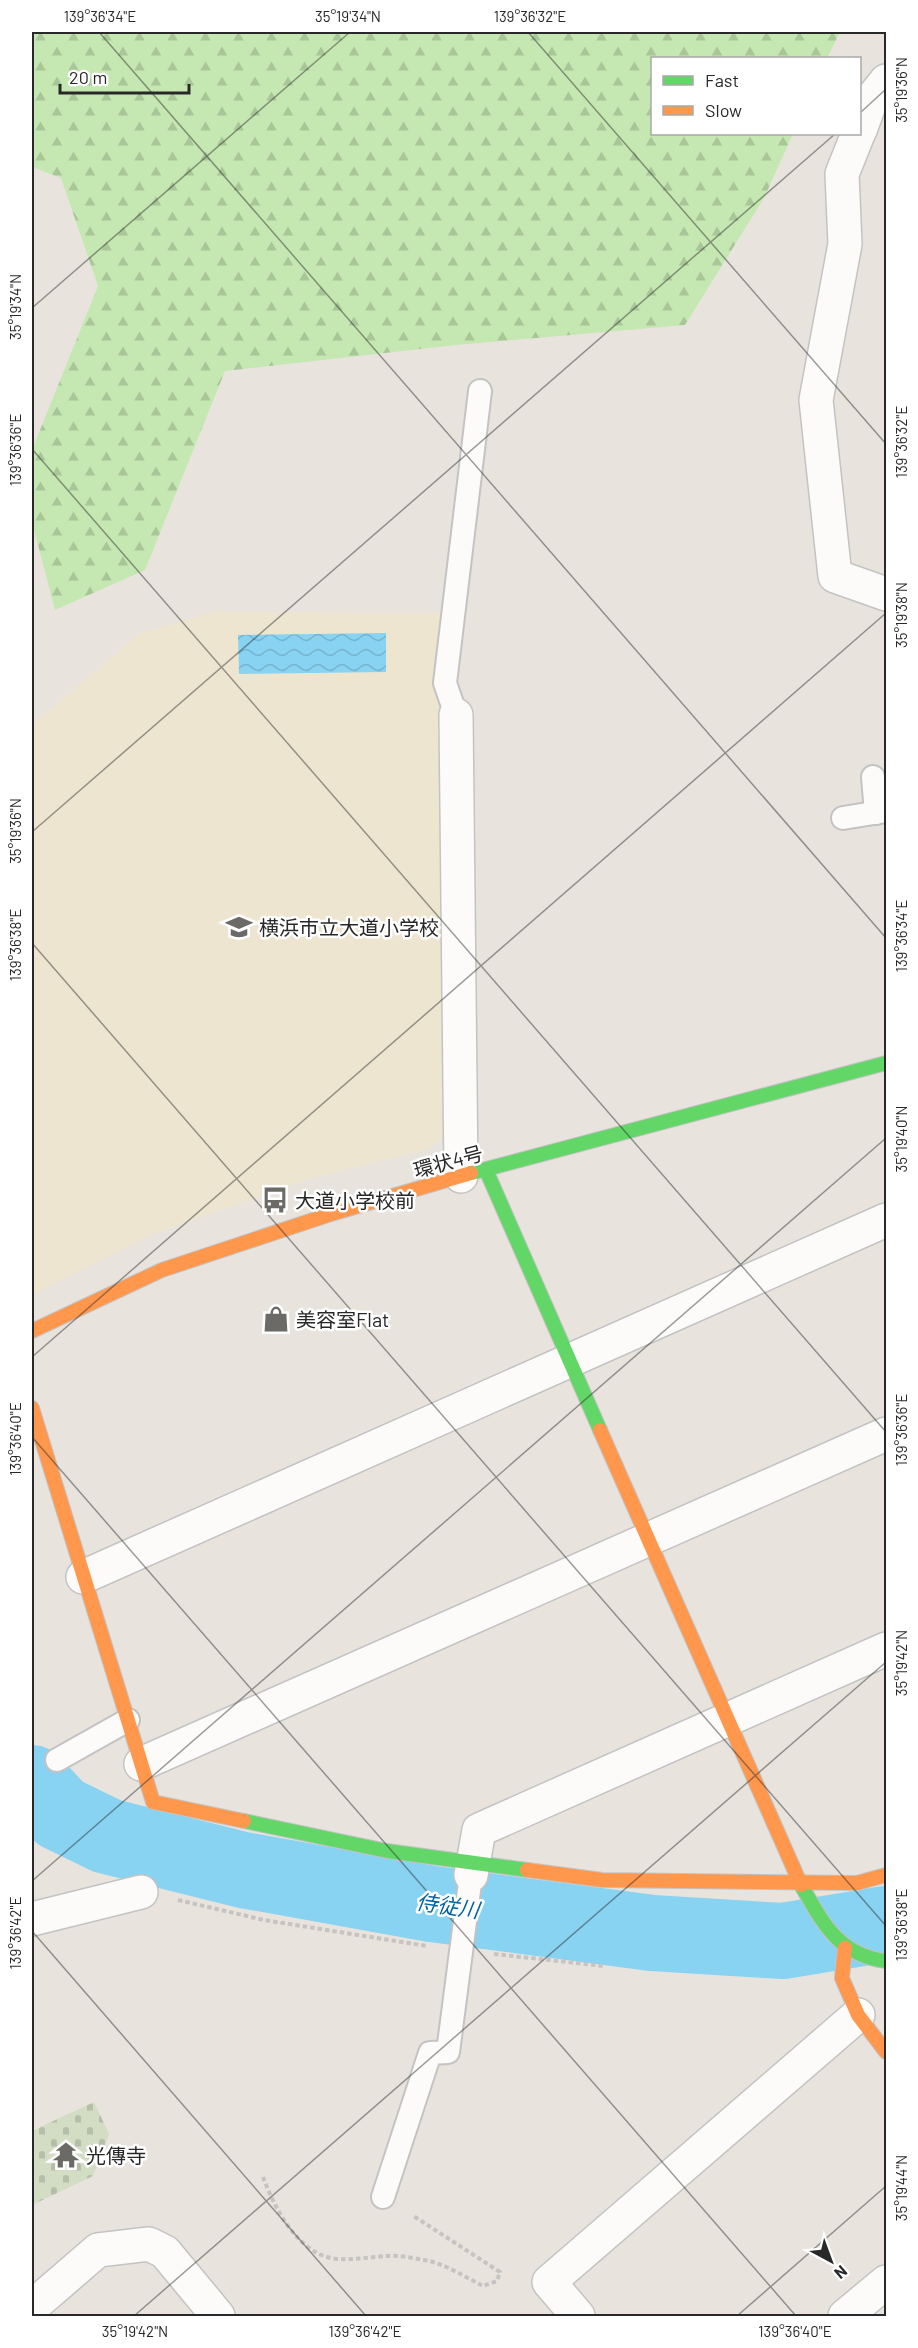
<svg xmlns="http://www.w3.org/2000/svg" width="918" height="2348" font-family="Barlow,'Noto Sans JP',sans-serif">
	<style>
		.education { fill: #ede5d0 }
		.forest { fill: url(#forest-firs) }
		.cemetery { fill: url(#cemetery-stones) }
		.water { fill: url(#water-waves) }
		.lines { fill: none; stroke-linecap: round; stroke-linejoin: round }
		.river { stroke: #88d2f2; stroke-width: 76 }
		.lane-casing { stroke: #c4c3c4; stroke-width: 26 }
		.street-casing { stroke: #c4c3c4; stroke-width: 36 }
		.fast-casing { stroke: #c4c3c4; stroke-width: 16 }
		.slow-casing { stroke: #c4c3c4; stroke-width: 16 }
		.path { stroke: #c5c4c3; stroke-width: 4; stroke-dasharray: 4.5 3; stroke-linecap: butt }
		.lane { stroke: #fcfbfa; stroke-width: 22 }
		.street { stroke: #fcfbfa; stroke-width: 33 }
		.fast { stroke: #63d668; stroke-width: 14 }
		.slow { stroke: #ff974d; stroke-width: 14 }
		.ticks { fill: none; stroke: #282828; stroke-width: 1.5; stroke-opacity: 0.45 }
		.labels { text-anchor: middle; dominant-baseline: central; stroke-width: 5; stroke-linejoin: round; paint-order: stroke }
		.poi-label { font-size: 20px; fill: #282828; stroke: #fff; text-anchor: start }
		.street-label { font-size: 20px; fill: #282828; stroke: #fff }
		.water-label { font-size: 21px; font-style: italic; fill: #0064a5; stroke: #fff }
		.neatline { fill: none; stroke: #282828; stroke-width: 2 }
		.ticks-label { font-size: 15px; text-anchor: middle; fill: #282828 }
	</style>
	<defs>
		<pattern id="forest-firs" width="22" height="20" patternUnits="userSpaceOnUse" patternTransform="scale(1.5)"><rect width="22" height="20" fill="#c5e7b2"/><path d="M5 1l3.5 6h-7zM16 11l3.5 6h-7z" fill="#a9c699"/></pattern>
		<pattern id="cemetery-stones" width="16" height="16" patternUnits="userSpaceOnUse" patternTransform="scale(1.5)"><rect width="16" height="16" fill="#d2ddc3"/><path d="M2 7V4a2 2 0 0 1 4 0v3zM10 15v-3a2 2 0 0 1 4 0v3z" fill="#b4bea8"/></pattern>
		<pattern id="water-waves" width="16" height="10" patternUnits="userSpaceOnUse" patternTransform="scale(1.5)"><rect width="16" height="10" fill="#88d2f2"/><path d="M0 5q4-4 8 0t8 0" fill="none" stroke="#75b4d0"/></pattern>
	</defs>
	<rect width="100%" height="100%" fill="#e8e4dd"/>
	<polygon class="education" points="215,612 446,613 434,692 442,715 451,1130 428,1149 309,1179 153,1234 32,1295 32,725 139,634"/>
	<polygon class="forest" points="32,32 840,32 827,58 652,58 652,134 793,134 764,198 685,325 456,345 225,371 145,570 55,610 32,522 32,450 98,286 61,178 32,167"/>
	<polygon class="cemetery" points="94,2102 109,2134 93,2176 32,2205 32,2131"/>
	<polygon class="water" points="386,633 386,672 239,674 238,635"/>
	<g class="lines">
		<polyline class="river" points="32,1783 60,1813 107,1836 243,1870 432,1904 652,1933 783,1941 886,1924"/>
		<g class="lane-casing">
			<g id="lane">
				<polyline points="456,715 445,683 480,391"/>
				<polyline points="873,777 876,813"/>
				<polyline points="843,818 886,811"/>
				<polyline points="57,1760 128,1720"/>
				<polyline points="383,2197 430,2053 448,2052 471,1875"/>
			</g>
		</g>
		<g class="street-casing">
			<g id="street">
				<polyline points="860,130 871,100 886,81"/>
				<polyline points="858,134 842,174 845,244 816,400 835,576 886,594"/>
				<polyline points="456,715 461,1176"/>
				<polyline points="83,1577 886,1220"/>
				<polyline points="141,1764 886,1434"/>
				<polyline points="471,1875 479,1830 886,1649"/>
				<polyline points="32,1919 141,1892"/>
				<polyline points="32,2307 98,2250 149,2244 165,2252 218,2316"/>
				<polyline points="578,2316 549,2282 858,2015"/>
				<polyline points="845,2316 886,2282"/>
			</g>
		</g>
		<g class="fast-casing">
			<g id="fast">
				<polyline points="486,1170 600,1430"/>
				<polyline points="471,1173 886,1063"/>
				<polyline points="244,1821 387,1851 527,1870"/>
				<path d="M801,1885C823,1923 838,1955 886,1961"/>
			</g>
		</g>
		<g class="slow-casing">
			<g id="slow">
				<polyline points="32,1331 162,1270 331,1214 471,1173"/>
				<polyline points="32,1408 153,1802 244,1821"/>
				<polyline points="600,1430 801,1885"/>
				<polyline points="527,1870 602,1880 857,1883 886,1875"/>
				<polyline points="845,1948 842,1978 858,2015 886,2052"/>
			</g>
		</g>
		<g class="path">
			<polyline points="178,1900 264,1920 427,1946"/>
			<polyline points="494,1954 604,1966"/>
			<path d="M263,2177C275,2209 298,2255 337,2259C354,2260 370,2257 387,2256C399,2255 412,2258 424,2260C444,2263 465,2277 483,2286L497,2281L500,2272L412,2215"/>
		</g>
		<use href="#lane" class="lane"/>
		<use href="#street" class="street"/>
		<use href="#fast" class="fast"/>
		<use href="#slow" class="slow"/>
	</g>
	<path class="ticks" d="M99,32L886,938M528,32L886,444M860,113L886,89M32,308L350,32M32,449L886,1432M32,832L835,134M32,943L886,1926M32,1357L886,613M32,1437L796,2316M32,1881L886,1138M32,1931L366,2316M134,2316L886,1662M737,2316L886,2186"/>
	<defs>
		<g id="school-bare" transform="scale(2.07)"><path d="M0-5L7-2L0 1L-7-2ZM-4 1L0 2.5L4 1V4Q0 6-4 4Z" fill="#6b6a67" stroke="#fff" stroke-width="2.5" paint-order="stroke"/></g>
		<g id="bus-bare" transform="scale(2.07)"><path d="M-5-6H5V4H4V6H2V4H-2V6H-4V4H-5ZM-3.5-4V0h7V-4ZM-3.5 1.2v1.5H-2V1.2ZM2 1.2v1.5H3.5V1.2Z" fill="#6b6a67" stroke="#fff" stroke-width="2.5" paint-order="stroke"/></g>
		<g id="shop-bare" transform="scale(2.07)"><path d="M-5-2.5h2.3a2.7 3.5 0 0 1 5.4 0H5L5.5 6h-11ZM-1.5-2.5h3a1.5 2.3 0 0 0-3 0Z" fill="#6b6a67" stroke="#fff" stroke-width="2.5" paint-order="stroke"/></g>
		<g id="temple-bare" transform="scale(2.07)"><path d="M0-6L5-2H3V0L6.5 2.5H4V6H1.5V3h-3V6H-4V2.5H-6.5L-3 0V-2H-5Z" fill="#6b6a67" stroke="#fff" stroke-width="2.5" paint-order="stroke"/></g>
	</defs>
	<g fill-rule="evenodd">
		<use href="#school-bare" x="239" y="927"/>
		<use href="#bus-bare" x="275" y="1200"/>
		<use href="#shop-bare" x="276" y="1319"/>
		<use href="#temple-bare" x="66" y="2155"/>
	</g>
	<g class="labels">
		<g class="poi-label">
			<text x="259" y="927">横浜市立大道小学校</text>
			<text x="295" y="1200">大道小学校前</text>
			<text x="296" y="1319">美容室Flat</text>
			<text x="86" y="2155">光傳寺</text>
		</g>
		<g class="street-label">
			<text transform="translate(448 1161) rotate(-15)">環状4号</text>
		</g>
		<g class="water-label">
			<text transform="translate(448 1905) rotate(8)">侍従川</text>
		</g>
	</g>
	<rect width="918" height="2348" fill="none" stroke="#ffffff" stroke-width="66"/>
	<rect x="651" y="57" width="210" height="78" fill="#ffffff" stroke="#a9a9a9" stroke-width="1.5"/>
	<rect x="663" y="76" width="30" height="9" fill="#63d668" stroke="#a9a9a9" stroke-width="1.5"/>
	<text x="705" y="87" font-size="18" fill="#282828">Fast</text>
	<rect x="663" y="106" width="30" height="9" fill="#ff974d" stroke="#a9a9a9" stroke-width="1.5"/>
	<text x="705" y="117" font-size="18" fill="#282828">Slow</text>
	<g transform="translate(831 2261) rotate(139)" stroke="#ffffff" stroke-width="4.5" paint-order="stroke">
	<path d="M0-4.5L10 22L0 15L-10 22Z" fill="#282828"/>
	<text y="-9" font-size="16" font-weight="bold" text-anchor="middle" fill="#282828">N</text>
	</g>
	<path d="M60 84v9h129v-9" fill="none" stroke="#282828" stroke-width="3"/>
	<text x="69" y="84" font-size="18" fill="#282828" stroke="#ffffff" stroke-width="4.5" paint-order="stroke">20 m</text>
	<rect x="33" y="33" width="852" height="2282" class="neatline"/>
	<g class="ticks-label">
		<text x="100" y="22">139°36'34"E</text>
		<text x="348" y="22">35°19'34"N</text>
		<text x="530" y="22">139°36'32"E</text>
		<text transform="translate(902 90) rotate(-90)" y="5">35°19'36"N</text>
		<text transform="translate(16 307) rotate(-90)" y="5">35°19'34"N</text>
		<text transform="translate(902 442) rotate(-90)" y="5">139°36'32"E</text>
		<text transform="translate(16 450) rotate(-90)" y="5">139°36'36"E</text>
		<text transform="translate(902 615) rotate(-90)" y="5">35°19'38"N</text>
		<text transform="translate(16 831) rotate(-90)" y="5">35°19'36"N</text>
		<text transform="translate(902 936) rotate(-90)" y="5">139°36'34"E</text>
		<text transform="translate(16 945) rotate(-90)" y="5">139°36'38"E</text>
		<text transform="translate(902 1139) rotate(-90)" y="5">35°19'40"N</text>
		<text transform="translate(902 1430) rotate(-90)" y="5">139°36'36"E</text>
		<text transform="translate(16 1439) rotate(-90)" y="5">139°36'40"E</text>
		<text transform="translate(902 1663) rotate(-90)" y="5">35°19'42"N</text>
		<text transform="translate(902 1925) rotate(-90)" y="5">139°36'38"E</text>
		<text transform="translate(16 1933) rotate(-90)" y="5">139°36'42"E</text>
		<text transform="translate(902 2188) rotate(-90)" y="5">35°19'44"N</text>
		<text x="135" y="2337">35°19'42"N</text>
		<text x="365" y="2337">139°36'42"E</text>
		<text x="795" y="2337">139°36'40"E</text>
	</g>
</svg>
